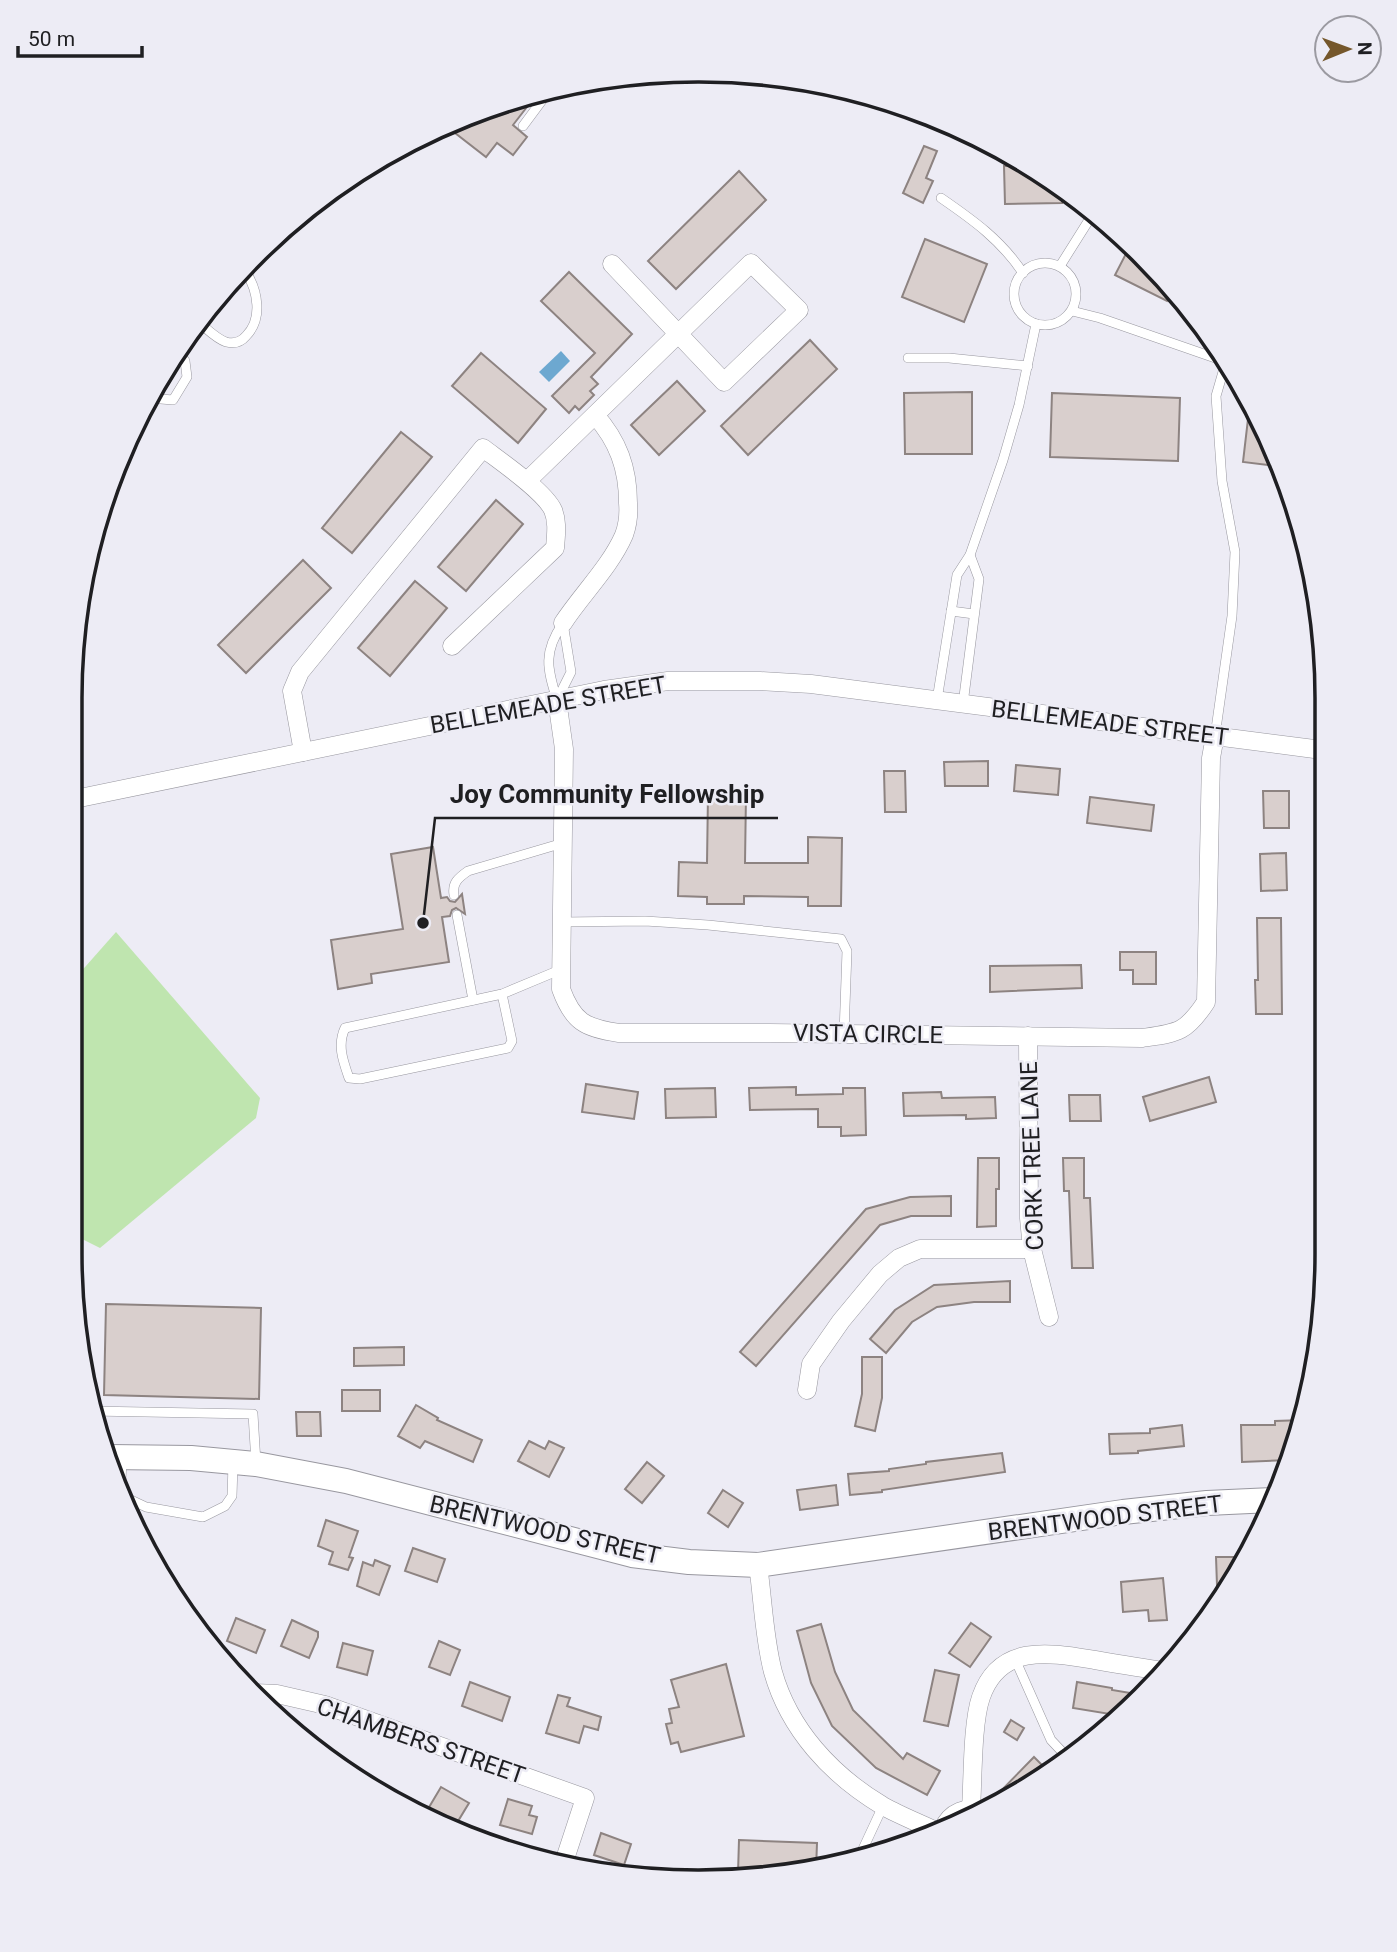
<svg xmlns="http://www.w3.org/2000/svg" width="1397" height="1952" font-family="Roboto,sans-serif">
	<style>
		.green { fill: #bfe5af }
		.water { fill: #6da8d0 }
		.building { fill: #d9cfcd; stroke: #8d8381; stroke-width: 2 }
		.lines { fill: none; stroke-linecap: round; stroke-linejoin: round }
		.service-casing { stroke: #98979f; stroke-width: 10 }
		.minor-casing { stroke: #98979f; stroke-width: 19 }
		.secondary-casing { stroke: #98979f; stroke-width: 26 }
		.service { stroke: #fff; stroke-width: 9 }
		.minor { stroke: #fff; stroke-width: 18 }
		.secondary { stroke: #fff; stroke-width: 24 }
		.labels { text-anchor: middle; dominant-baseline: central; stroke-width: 5; stroke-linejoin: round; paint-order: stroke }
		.street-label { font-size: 24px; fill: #1f1f22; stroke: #edecf5 }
		.rim { fill: none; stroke: #1f1f22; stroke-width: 3.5 }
		.leader { fill: none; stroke: #1f1f22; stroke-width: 2.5 }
		.callout-dot { fill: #1f1f22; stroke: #edecf5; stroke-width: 2.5 }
		.callout-label { font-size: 26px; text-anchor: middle; font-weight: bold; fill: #1f1f22; stroke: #edecf5; stroke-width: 5; stroke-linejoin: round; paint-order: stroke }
	</style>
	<rect width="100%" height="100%" fill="#edecf5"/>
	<polygon class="green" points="116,932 260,1098 256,1118 100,1248 78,1237 70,1226 70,984"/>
	<polygon class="water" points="561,351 570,361 549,382 539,372"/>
	<g class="building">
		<polygon points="537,94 513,125 527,137 513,155 497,143 486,157 446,126 496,103"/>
		<polygon points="924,146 937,151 926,178 933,181 923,203 903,193"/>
		<polygon points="1004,166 1026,166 1062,188 1062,203 1005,204"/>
		<polygon points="739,171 766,200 676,289 648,261"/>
		<polygon points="925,239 987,264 964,322 902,297"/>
		<polygon points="1130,246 1174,288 1167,301 1115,275"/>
		<polygon points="569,272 632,334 591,377 598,384 590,391 594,395 579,410 575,406 569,413 552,396 595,353 541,301"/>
		<polygon points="810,340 837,369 748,455 721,426"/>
		<polygon points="481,353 546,409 518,443 452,386"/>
		<polygon points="677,381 705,411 659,455 631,425"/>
		<polygon points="972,392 972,454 905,454 904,393"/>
		<polygon points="1052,393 1180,398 1178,461 1050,457"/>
		<polygon points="1250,402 1262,421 1276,466 1243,462"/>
		<polygon points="401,432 432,457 352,553 322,528"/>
		<polygon points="496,500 523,524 466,591 438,567"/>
		<polygon points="303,560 331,588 246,673 218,645"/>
		<polygon points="415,581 447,608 390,676 358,648"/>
		<polygon points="988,761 988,786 945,786 944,762"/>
		<polygon points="1016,765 1060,769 1058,795 1014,791"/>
		<polygon points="884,771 905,771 906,812 885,812"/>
		<polygon points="1263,791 1289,791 1289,828 1264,828"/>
		<polygon points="708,794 746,794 745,863 808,863 808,837 842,838 841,906 808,906 808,897 744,896 744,904 707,904 707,897 678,896 679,862 707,863"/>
		<polygon points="1090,797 1154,805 1151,831 1087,823"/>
		<polygon points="433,847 441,898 447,897 450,901 455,902 462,894 465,914 456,908 452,910 450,916 442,917 449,962 371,974 372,983 338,989 331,940 403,929 391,854"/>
		<polygon points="1286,853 1287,890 1261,891 1260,854"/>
		<polygon points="1257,918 1281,918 1282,1014 1256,1014 1255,980 1258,980"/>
		<polygon points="1120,952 1156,952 1156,984 1133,984 1133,970 1120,970"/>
		<polygon points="1081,965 1082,988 990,992 990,966"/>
		<polygon points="1209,1077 1216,1102 1150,1121 1143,1097"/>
		<polygon points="586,1084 638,1092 634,1119 582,1112"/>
		<polygon points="796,1087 796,1095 843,1094 843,1088 865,1088 866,1135 841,1136 841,1127 818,1127 818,1109 750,1110 749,1088"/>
		<polygon points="715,1088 716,1117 666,1118 665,1089"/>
		<polygon points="941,1092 942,1098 995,1097 996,1118 966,1119 966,1115 904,1116 903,1093"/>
		<polygon points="1069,1095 1100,1095 1101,1121 1070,1121"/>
		<polygon points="978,1158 999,1158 999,1189 996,1189 996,1226 977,1227"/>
		<polygon points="1063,1158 1084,1158 1084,1198 1090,1198 1093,1268 1072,1268 1069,1191 1064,1191"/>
		<polygon points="951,1196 951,1216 911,1216 880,1225 756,1366 740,1352 866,1209 910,1197"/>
		<polygon points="1010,1281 1010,1302 974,1302 937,1307 912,1322 886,1353 870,1339 895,1310 934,1285"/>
		<polygon points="106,1304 261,1308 259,1399 104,1395"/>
		<polygon points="404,1347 404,1365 354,1366 354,1348"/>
		<polygon points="862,1357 882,1357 882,1398 875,1431 855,1426 862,1394"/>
		<rect x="342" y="1390" width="38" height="21"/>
		<polygon points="416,1405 438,1418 437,1420 482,1440 473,1462 425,1441 420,1448 398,1436"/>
		<polygon points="296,1412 320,1412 321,1436 297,1436"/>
		<polygon points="1304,1420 1289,1460 1242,1462 1241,1425 1275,1425 1275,1421"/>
		<polygon points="1182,1425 1184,1446 1138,1451 1138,1453 1110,1454 1109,1434 1150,1433 1150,1429"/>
		<polygon points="529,1441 545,1449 549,1441 564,1448 549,1477 518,1461"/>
		<polygon points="1002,1453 1005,1472 882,1490 882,1492 850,1495 848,1474 889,1471 889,1469 926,1464 926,1462"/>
		<polygon points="647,1462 664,1476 642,1503 625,1489"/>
		<polygon points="836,1485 838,1505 800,1510 797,1490"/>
		<polygon points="723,1490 743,1503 728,1527 708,1513"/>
		<polygon points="326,1520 358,1531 349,1557 353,1558 348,1570 329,1564 333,1552 318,1546"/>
		<polygon points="413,1548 445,1559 437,1582 405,1571"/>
		<polygon points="1216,1557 1247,1557 1229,1584 1217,1585"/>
		<polygon points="375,1560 390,1566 379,1595 357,1586 363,1562 373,1566"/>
		<polygon points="1163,1578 1167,1620 1149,1621 1148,1610 1123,1612 1121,1582"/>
		<polygon points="236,1618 265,1630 256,1653 227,1641"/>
		<polygon points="292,1620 318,1632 318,1637 309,1658 281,1646"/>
		<polygon points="971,1623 991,1637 970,1667 949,1653"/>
		<polygon points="821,1624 835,1672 853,1710 903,1759 907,1753 940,1771 927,1795 876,1768 832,1726 811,1683 797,1631"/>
		<polygon points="439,1641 460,1650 450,1675 429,1667"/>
		<polygon points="343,1643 373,1651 367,1675 337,1667"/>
		<polygon points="726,1664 744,1736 681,1752 678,1742 671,1744 666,1724 672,1723 669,1709 679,1707 671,1680"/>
		<polygon points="935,1670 959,1675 948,1726 924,1721"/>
		<polygon points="470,1682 510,1697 502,1721 462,1706"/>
		<polygon points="1077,1682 1112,1688 1112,1690 1142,1695 1122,1716 1073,1708"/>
		<polygon points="558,1695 570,1698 567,1706 601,1717 598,1730 584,1726 579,1743 546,1733"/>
		<polygon points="1011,1720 1024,1728 1017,1740 1004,1732"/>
		<polygon points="1034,1757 1047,1770 997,1804 993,1799"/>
		<polygon points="441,1787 469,1803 452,1831 425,1814"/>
		<polygon points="508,1799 532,1806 529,1815 537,1817 532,1834 500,1825"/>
		<polygon points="601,1833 631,1844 624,1865 594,1855"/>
		<polygon points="739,1840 817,1843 816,1870 738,1873"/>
	</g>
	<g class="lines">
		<g class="service-casing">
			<g id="service">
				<polyline points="523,126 549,91"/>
				<path d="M941,198C973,220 1001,240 1023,273"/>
				<circle cx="1045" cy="294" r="31"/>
				<polyline points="1060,266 1094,212"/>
				<polyline points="1072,311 1100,318 1221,360"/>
				<path d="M202,325C209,331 217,339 226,342C234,344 241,342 246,336C263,319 258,291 246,272"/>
				<polyline points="908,358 949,358 1028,366"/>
				<polyline points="149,398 173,400 187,377 185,361 179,354"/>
				<polyline points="951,611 974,614"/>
				<path d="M563,623L571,672L557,700C547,668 543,652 563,623Z"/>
				<polyline points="937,700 957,575 970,555 1003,460 1019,405 1036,324"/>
				<polyline points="963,704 979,579 970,555"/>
				<polyline points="1215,736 1232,616 1235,552 1222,481 1216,396 1225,365"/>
				<path d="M454,895C452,883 458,878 468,871L563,843"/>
				<polyline points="457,915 473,1000"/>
				<polyline points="562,922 645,921 708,925 841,939 847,951 844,1034"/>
				<path d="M502,994L512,1041L508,1048L360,1079L349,1078C343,1061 337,1045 345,1028L502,994L562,969"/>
				<polyline points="77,1306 80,1328"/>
				<polyline points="91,1411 253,1414 256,1463"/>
				<polyline points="121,1481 122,1459"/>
				<polyline points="129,1499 146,1507 203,1517 225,1506 232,1496 233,1464"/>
				<polyline points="1015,1659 1051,1740 1067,1757"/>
				<polyline points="862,1856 862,1851 883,1806"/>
			</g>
		</g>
		<g class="minor-casing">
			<g id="minor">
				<polyline points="527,481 751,263 799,310 724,382 612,264"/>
				<path d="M563,623C582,594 610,567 624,535C628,524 629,514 628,503C628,468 618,441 595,415"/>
				<path d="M557,700L564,749L561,989C573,1022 585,1028 619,1033H770L1142,1038C1177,1033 1186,1033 1206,1002L1211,758L1215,736"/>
				<path d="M303,752L292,691L300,672L483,448C500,461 544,491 553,510C558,522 556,535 555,548L452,646"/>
				<polyline points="70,800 604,690 668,681 760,681 811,684 1322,750"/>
				<polyline points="1028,1036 1029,1218 1032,1249 1049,1317"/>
				<polyline points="807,1390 811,1364 841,1321 880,1274 899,1258 920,1249 1032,1249"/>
				<path d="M758,1565C763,1600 764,1638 773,1672C789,1729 831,1775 883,1806C899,1815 919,1823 936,1831"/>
				<polyline points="255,1693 277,1694 325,1705 585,1798 564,1862"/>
				<path d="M971,1809C973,1779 972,1723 981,1697C1000,1642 1052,1653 1095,1660C1118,1664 1141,1668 1164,1671"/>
				<path d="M943,1829C950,1812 967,1805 984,1812"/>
			</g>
		</g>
		<g class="secondary-casing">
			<polyline id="secondary" points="110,1457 191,1458 256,1464 346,1481 632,1555 689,1562 758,1565 1123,1512 1207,1503 1274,1500"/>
		</g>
		<use href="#service" class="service"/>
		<use href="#minor" class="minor"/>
		<use href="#secondary" class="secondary"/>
	</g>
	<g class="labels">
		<g class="street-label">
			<text transform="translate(548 705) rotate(-10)">BELLEMEADE STREET</text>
			<text transform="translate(1110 723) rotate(7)">BELLEMEADE STREET</text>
			<text transform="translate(868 1034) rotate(1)">VISTA CIRCLE</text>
			<text transform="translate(1032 1156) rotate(-92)">CORK TREE LANE</text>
			<text transform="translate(1105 1518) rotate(-7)">BRENTWOOD STREET</text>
			<text transform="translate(545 1530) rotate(13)">BRENTWOOD STREET</text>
			<text transform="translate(421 1741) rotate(19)">CHAMBERS STREET</text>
		</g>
	</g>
	<path d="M0 0H1397V1952H0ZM698 82H699A616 616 0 0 1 1315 698V1254A616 616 0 0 1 699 1870H698A616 616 0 0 1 82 1254V698A616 616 0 0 1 698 82Z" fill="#edecf5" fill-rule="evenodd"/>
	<path class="rim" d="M698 82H699A616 616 0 0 1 1315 698V1254A616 616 0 0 1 699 1870H698A616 616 0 0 1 82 1254V698A616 616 0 0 1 698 82Z"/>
	<path class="leader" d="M423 923L435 818H778"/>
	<circle class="callout-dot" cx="423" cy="923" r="7"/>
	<g class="callout-label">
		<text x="607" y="803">Joy Community Fellowship</text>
	</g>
	<g transform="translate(1348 49) rotate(89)"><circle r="33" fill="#edecf5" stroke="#9b9aa1" stroke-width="2"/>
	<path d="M0-5L12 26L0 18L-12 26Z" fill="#75572b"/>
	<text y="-10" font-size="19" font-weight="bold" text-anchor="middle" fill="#1f1f22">N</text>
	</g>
	<path d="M18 46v10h124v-10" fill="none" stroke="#1f1f22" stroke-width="3.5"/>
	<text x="28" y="46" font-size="21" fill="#1f1f22" stroke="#edecf5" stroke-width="5" paint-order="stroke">50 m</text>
</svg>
